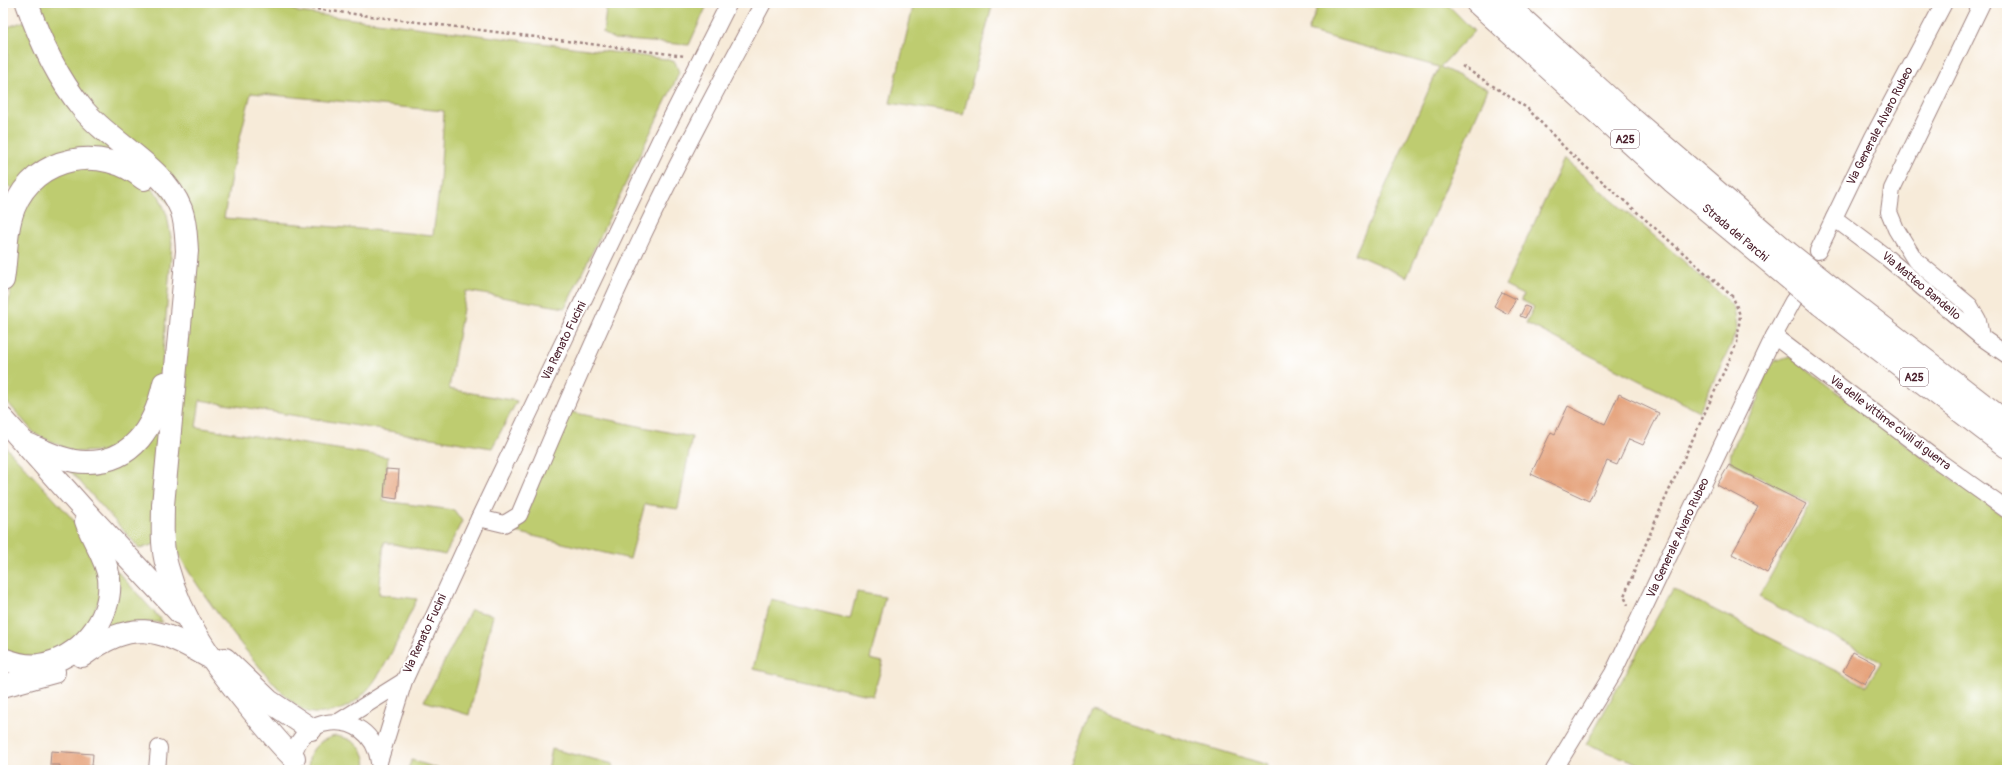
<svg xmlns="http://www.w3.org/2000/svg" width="2010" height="773" font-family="Pangolin,sans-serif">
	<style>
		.green { fill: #becc6f; stroke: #84764d; fill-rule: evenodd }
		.building { fill: #e5a179 }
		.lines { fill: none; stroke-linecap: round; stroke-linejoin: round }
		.minor-casing { stroke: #a08582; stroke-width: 18 }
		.highway-casing { stroke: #a08582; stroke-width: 24 }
		.path { stroke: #a08582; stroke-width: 2.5; stroke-dasharray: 3 3; stroke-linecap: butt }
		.minor { stroke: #fff; stroke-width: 16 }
		.highway { stroke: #fff; stroke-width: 22 }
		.highway-bridge-casing { stroke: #a08582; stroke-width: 24; stroke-linecap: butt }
		.highway-bridge { stroke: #fff; stroke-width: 22 }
		.labels { text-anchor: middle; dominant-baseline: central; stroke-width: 4; stroke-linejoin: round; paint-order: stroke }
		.shield { fill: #fff; stroke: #80626b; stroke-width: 1 }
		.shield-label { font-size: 11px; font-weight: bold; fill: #4a1f2b }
		.street-label { font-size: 12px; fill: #4a1f2b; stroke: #fff }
	</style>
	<rect width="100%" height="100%" fill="#fff"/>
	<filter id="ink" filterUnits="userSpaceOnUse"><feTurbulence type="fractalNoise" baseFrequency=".025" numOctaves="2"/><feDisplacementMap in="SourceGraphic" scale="8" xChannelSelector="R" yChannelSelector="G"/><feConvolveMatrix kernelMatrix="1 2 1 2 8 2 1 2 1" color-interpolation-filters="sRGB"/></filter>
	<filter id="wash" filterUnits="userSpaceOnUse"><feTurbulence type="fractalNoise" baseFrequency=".012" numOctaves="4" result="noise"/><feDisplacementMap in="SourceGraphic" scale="16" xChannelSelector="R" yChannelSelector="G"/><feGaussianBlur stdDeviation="0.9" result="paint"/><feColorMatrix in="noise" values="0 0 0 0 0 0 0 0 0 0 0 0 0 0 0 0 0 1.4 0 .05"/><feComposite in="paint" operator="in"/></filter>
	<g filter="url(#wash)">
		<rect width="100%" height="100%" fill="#f7ebd9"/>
		<g class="green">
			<path d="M36,3H282L298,12L666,59L675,62L679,72L675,82L565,308L466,291L449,389L517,401L492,448L200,400L196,427L388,457L383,501L454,510L462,521L445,555L384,542L379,594L417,599C401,631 379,693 344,708C334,712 315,716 305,711C279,700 186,576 176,548C173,539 172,528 170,518L193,233L92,109L58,57ZM251,93L444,111L440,182L433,235L224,218L232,170Z"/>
			<polygon points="607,3 708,3 689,45 614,39 603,33"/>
			<polygon points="914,3 993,3 963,115 890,103"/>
			<polygon points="1319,3 1446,3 1474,31 1440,67 1488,89 1407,277 1355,254 1439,67 1308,31"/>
			<path d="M25,21L114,147L111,151C62,139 48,161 15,191L5,183L8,27Z"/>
			<polygon points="1564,159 1680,258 1724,297 1734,308 1737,328 1731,345 1699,411 1526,323 1534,307 1521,300 1523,295 1505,286"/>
			<polygon points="77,163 145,182 159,196 167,215 172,243 162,366 155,397 138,431 106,451 74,452 35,434 3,397 3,328 10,296 15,244 29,192"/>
			<polygon points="1790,356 1930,463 2007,518 2007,770 1655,770 1586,744 1673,589 1866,686 1881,662 1759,597 1810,504 1730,462 1731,452 1757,401 1765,375 1774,361"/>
			<polygon points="566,411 692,437 678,509 645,504 630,559 512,531 523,522"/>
			<polygon points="160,424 155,544 140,549 65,465 72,465"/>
			<polygon points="3,444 69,515 93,545 104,589 84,635 44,657 21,656 3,650"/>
			<polygon points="116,570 163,622 123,623 107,628"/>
			<polygon points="857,592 885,597 870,659 883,662 873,696 753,669 771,599 850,619"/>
			<polygon points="471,610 493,615 469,715 424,701"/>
			<polygon points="1092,712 1268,765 1267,770 1068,770"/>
			<path d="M335,736C353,737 369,751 365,770H309C306,752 318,740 335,736Z"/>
			<polygon points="552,749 613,764 612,770 548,770"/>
			<polygon points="412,760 442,770 407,770"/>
		</g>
		<g id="blocks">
			<g class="building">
				<polygon points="1502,292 1516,299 1508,314 1494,306"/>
				<polygon points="1525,306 1530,308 1525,318 1520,316"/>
				<polygon points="1619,394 1659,413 1643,445 1629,439 1617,465 1607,461 1589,501 1531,474 1551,432 1555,434 1568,406 1605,424"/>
				<polygon points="1729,465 1806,504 1767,573 1732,554 1758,507 1717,485"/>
				<polygon points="386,469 399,470 397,499 384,497"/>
				<polygon points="1853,652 1876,664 1865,684 1843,671"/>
				<polygon points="51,751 93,754 92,766 88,766 87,770 59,770 60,765 50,765"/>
			</g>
		</g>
	</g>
	<g filter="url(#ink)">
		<use href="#blocks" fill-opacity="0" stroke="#a08582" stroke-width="1"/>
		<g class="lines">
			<g class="minor-casing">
				<g id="minor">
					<polyline points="1834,218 1886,257 1981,337 2007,355"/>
					<polyline points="1818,251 1873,137 1944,3"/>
					<polyline points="1774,336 1937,460 2007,510"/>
					<polyline points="1981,337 1978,320 1970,306 1915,260 1896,229 1889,212 1892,189 1982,3"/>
					<path d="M479,518L504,524L519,515C558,422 598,330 641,239C679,159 721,81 763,3"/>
					<polyline points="340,721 404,681"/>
					<polyline points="379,762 404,681 479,518 661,138 729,3"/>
					<polyline points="157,770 159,748"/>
					<path d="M294,770C285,714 371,702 379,762"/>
					<polyline points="1554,770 1613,673 1774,336 1793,301"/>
				</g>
			</g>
			<g class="highway-casing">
				<g id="highway">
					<path d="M27,3C40,41 56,76 82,108C110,143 164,166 181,209C186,222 186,237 187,251L163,505C163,525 161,546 167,566C182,623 215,665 251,709C265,726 278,743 294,758"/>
					<polyline points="1477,3 1672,181 1778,269"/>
					<polyline points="1505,3 1629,116 1786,251"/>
					<path d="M3,280C7,256 5,231 14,208C35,155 102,144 144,179"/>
					<polyline points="1831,287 2007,423"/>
					<polyline points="1821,305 2007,447"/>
					<polyline points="3,419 84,510 180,613"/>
					<path d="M25,443C44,451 65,462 86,462C134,463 155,425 164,383"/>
					<path d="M82,656C132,619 157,627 207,656"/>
					<path d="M3,659C14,663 28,667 39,665C80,659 113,619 109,578C106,557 92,540 86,521"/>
					<polyline points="225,659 269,701 311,729"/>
					<polyline points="3,686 54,672"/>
				</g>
			</g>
			<g class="path">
				<polyline points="294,3 307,8 685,56"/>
				<polyline points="1462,66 1527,108 1569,152 1733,297 1740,315 1737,343 1660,510 1624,596 1628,605"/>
			</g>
			<use href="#minor" class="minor"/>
			<use href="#highway" class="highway"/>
			<g class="highway-bridge-casing">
				<g id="highway-bridge">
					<polyline points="1786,251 1831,287"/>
					<polyline points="1778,269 1821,305"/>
				</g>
			</g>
			<use href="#highway-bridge" class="highway-bridge"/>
		</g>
	</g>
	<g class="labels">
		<g class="shield">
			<rect x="1611" y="130" width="28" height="18" rx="3"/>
			<rect x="1900" y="368" width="28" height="18" rx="3"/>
		</g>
		<g class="shield-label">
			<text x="1625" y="139">A25</text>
			<text x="1914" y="377">A25</text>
		</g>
		<g class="street-label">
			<text transform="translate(1880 126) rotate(-63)">Via Generale Alvaro Rubeo</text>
			<text transform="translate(1735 233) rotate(40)">Strada dei Parchi</text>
			<text transform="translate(1921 286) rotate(40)">Via Matteo Bandello</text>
			<text transform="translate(564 341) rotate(-64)">Via Renato Fucini</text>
			<text transform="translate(1890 423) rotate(37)">Via delle vittime civili di guerra</text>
			<text transform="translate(1678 538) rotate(-65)">Via Generale Alvaro Rubeo</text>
			<text transform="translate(425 634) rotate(-65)">Via Renato Fucini</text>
		</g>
	</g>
	<rect width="2010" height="773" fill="none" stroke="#fff" stroke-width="16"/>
</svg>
